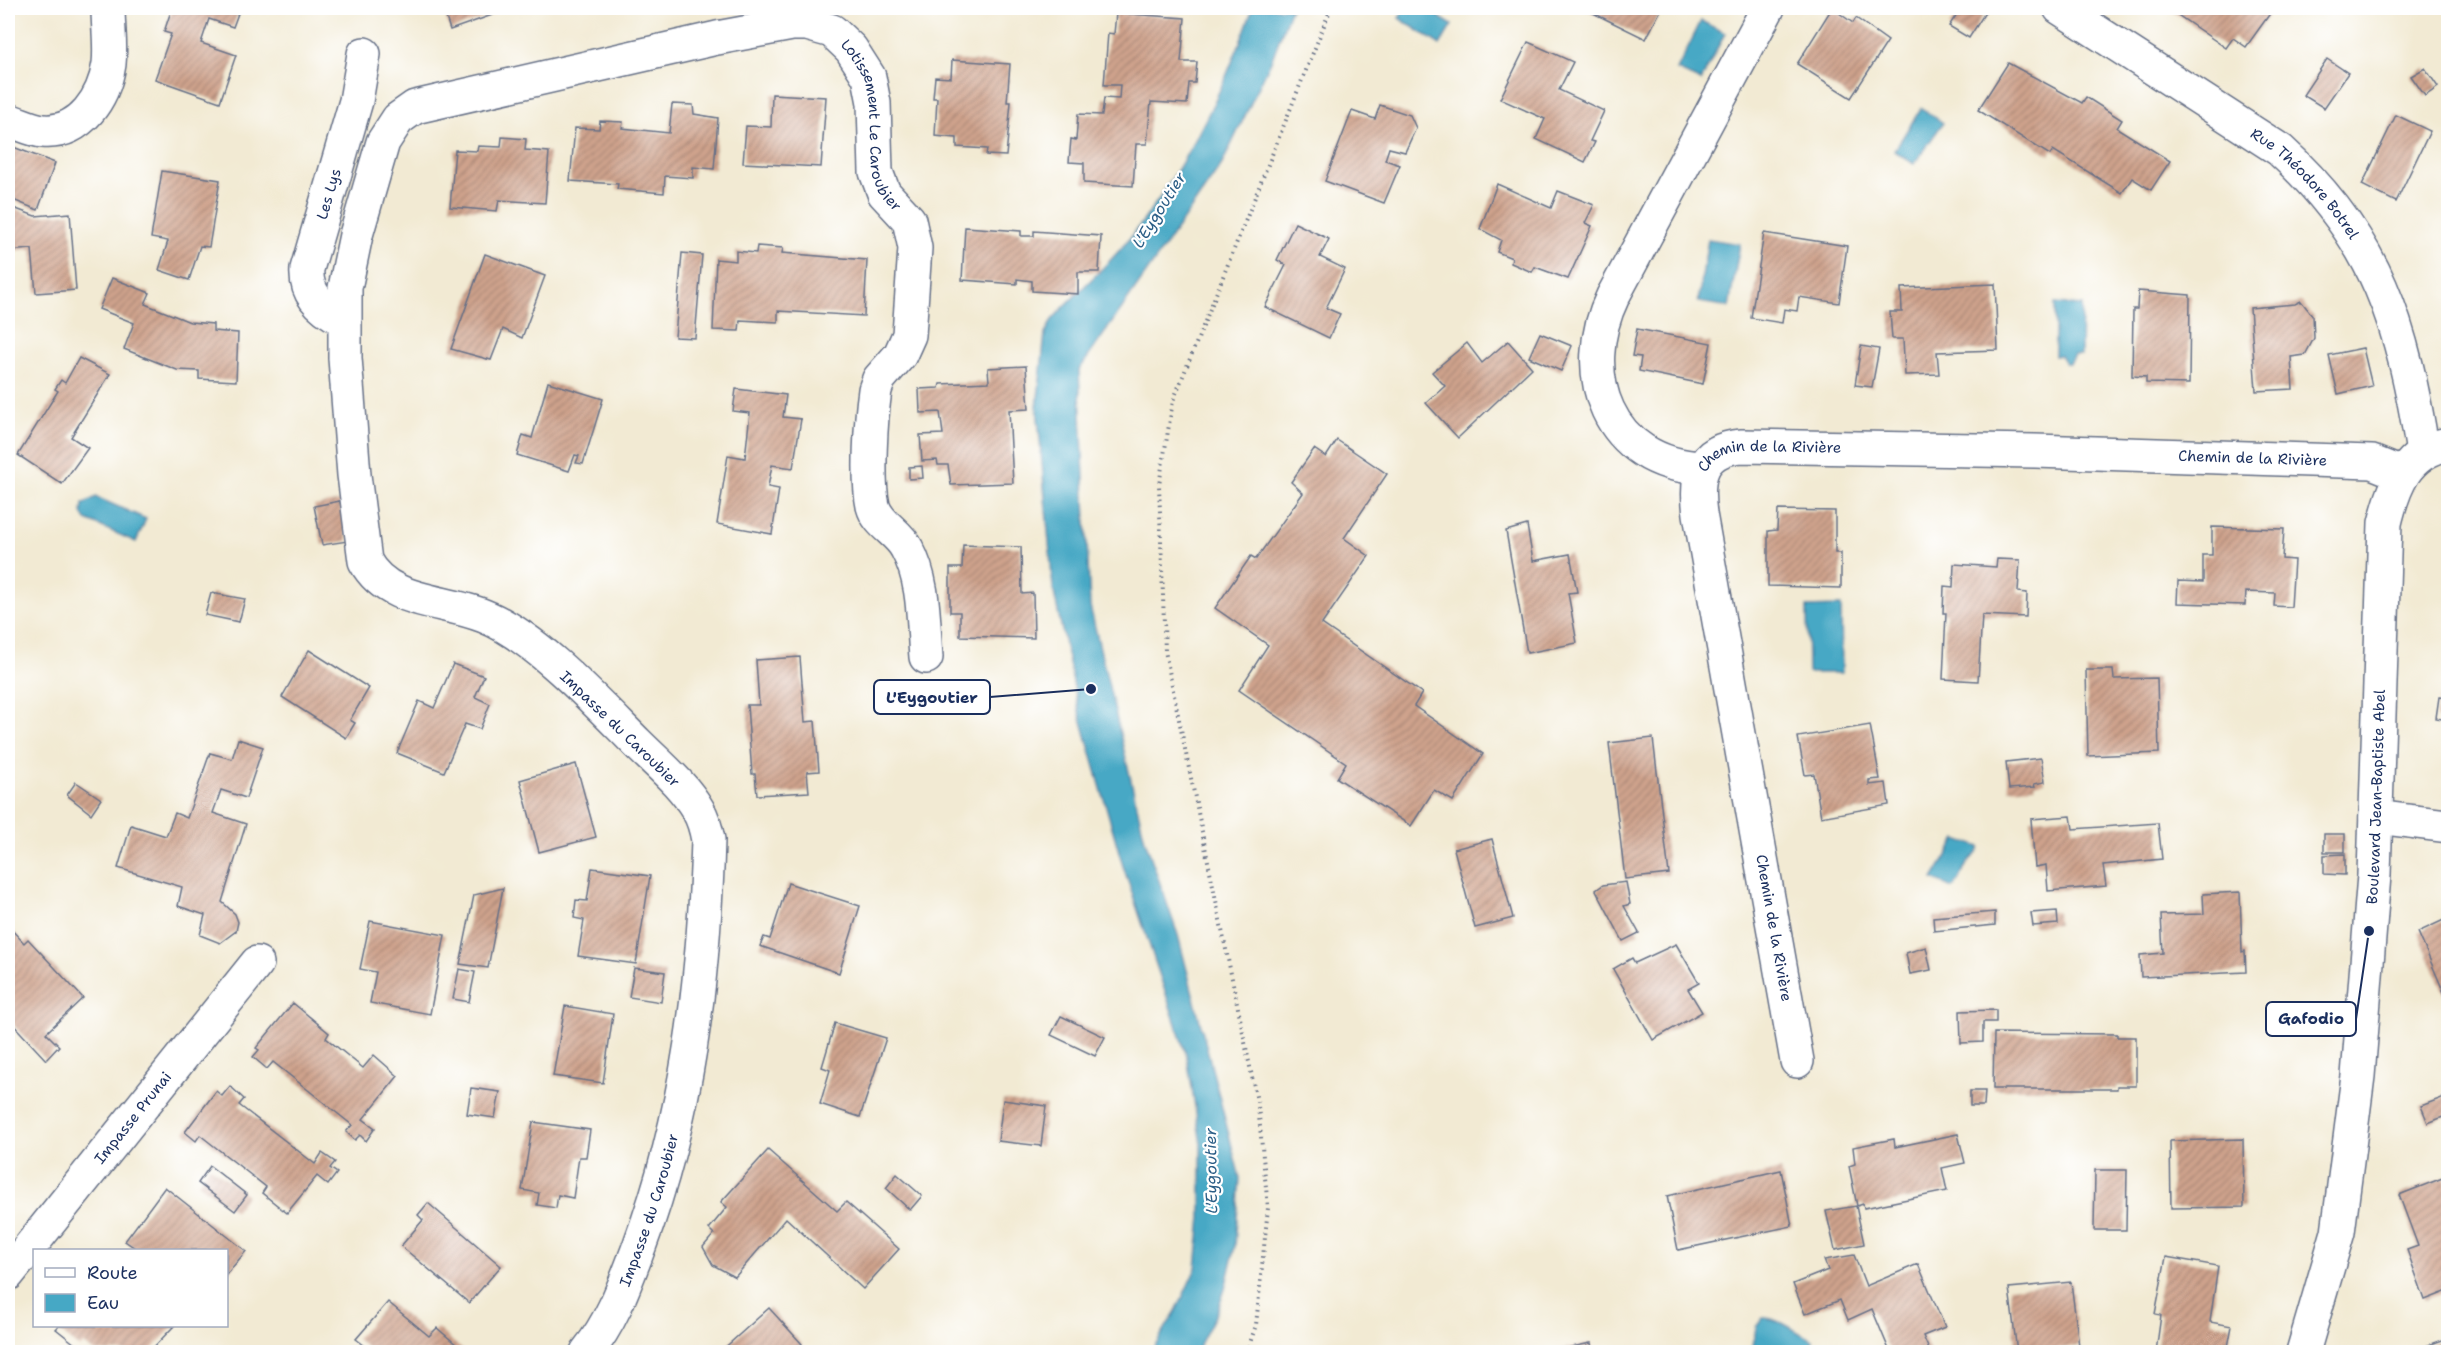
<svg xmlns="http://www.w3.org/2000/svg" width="2456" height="1360" font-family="'Shantell Sans',sans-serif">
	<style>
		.water { fill: #46a8c5; stroke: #306c92; stroke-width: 1.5 }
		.building { fill: url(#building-hatch) }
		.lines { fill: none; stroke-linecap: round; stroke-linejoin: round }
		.minor-casing { stroke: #667087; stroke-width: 36 }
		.path { stroke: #667087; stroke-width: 4; stroke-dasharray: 1.5 4.5; stroke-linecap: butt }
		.minor { stroke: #fff; stroke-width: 33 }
		.labels { text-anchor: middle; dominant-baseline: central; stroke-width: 4.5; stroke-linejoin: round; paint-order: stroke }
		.street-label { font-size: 15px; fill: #1b2f5e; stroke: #fff }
		.water-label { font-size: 16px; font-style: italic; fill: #2c5f87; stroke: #fff }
		.leader { fill: none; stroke: #1b2f5e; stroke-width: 2 }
		.callout-dot { fill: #1b2f5e; stroke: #fff; stroke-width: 2 }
		.callout { fill: #fff; stroke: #1b2f5e; stroke-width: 2 }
		.callout-label { font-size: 16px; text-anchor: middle; font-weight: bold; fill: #1b2f5e }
	</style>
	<defs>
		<pattern id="building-hatch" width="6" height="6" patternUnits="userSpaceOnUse" patternTransform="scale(1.5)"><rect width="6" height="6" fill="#cfa38c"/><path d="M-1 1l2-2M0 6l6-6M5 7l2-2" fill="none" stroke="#a78576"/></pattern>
	</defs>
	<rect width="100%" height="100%" fill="#fff"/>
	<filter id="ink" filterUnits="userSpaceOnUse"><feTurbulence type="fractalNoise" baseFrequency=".0167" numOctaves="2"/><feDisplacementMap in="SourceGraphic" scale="12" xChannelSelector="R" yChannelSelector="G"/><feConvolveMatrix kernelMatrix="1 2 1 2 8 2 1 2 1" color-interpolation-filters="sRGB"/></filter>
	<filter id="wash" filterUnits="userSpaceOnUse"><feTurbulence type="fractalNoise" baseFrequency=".008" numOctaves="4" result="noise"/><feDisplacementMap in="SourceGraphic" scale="24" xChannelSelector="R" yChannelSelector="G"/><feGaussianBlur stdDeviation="1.35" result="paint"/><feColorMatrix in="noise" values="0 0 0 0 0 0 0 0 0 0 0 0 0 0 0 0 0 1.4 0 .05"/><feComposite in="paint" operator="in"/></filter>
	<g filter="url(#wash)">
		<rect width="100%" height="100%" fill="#f2ead3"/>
		<g class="water">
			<path d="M1253,8H1291L1272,59L1222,164L1079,370L1090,606L1145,840L1178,935L1240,1178L1235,1246L1225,1289L1217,1312L1196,1352H1151L1176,1311L1196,1268L1201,1217V1144L1187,1057L1123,866L1079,711L1053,588L1037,407L1045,334L1052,320C1075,294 1102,271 1125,244C1183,174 1223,93 1253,8Z"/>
			<polygon points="1406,8 1425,8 1452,25 1440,45 1399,18"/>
			<polygon points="1701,21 1725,33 1701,81 1677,70"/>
			<polygon points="1921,108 1943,123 1914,164 1894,151"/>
			<polygon points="1708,239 1740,244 1729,307 1698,302"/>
			<polygon points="2055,304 2082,306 2081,355 2074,355 2069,363 2065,363 2060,355 2055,356"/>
			<polygon points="96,497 146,519 136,542 86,520 82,513 83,504"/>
			<polygon points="1841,606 1842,673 1808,673 1807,607"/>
			<path d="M1957,839L1980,847C1979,855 1972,856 1968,862C1962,871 1961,883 1952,888L1933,879Z"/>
			<path d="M1763,1318C1779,1317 1797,1333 1813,1340L1811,1352H1752L1756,1327Z"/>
		</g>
		<g id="blocks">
			<g class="building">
				<polygon points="172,8 240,8 233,27 209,19 201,43 236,55 220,102 155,79 171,34 164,32"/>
				<polygon points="443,8 493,8 495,14 450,30"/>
				<polygon points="1583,8 1662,8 1646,39"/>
				<polygon points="1832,8 1853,23 1856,18 1888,41 1851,98 1797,64"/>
				<polygon points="1961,8 1980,8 1986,11 1969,38 1949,26"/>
				<polygon points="2174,8 2274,8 2246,47 2233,38 2226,48 2172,11"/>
				<polygon points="1116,13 1185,18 1181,62 1197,62 1195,83 1189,83 1187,104 1151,102 1147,144 1136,144 1133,186 1084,183 1084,163 1069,162 1071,139 1076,140 1078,114 1102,115 1104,98 1119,99 1120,85 1104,85 1108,33 1114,34"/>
				<polygon points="1528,42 1573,62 1559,90 1604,111 1590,141 1595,142 1585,162 1536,139 1545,119 1500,99"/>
				<polygon points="2327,59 2348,73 2324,108 2303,95"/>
				<polygon points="952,60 1010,64 1007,102 1011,102 1006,156 986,155 987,149 957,147 957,138 935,136 937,98 933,98 935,77 951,78"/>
				<polygon points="2008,63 2082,103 2086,97 2122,120 2117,128 2170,161 2151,190 2132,178 2122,193 2053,150 2050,155 1978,110"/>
				<polygon points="2425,68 2438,87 2425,96 2411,76"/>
				<polygon points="772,94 826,97 821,167 743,163 746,126 771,127"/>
				<polygon points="672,104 693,105 694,114 718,118 714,169 693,167 693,178 665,176 664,193 617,189 618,184 570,181 575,128 599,129 600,121 623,122 622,128 669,133"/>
				<polygon points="1380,105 1410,115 1416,128 1405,152 1389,148 1385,160 1400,165 1384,203 1325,181 1352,111 1375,119"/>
				<polygon points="2396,115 2430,131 2396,202 2362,185"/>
				<polygon points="502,137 526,139 525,150 549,152 545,203 499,200 497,211 450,207 455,150 477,151 478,146 501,147"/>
				<polygon points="8,145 55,163 38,210 8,198"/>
				<polygon points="162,171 220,180 209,247 200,246 189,280 159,270 168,241 151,238"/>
				<polygon points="1497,184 1551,208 1558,191 1594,205 1585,223 1592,226 1568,279 1535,267 1532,272 1511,263 1512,258 1497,252 1501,240 1480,229"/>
				<polygon points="8,206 35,216 70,213 76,290 36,293 32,249 8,251"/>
				<polygon points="1295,223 1329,239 1320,257 1345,269 1326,308 1340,314 1329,338 1265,307 1286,265 1277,260"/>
				<polygon points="965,227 1021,231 1021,236 1034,236 1034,231 1101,236 1099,272 1078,272 1078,294 1032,291 1032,281 1017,279 1017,284 962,280"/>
				<polygon points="1764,233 1847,246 1839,303 1799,297 1797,311 1784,309 1782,323 1751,318"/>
				<polygon points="757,246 783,248 782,253 867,260 864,316 778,311 778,322 740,320 739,331 713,330 716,259 736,261 736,251 756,253"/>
				<polygon points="682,253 702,255 695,338 675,337"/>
				<polygon points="485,254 545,276 522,338 503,329 491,360 451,349"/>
				<polygon points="112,278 150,293 145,304 190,322 213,324 213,331 238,333 236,381 199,379 199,371 177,370 124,349 134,323 99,309"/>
				<polygon points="1995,284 1998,350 1937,352 1939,374 1905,375 1903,339 1892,339 1890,312 1902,312 1901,288"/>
				<polygon points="2138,291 2190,295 2189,384 2146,383 2146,377 2132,376 2133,309 2137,309"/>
				<polygon points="2301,301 2313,316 2314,338 2305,355 2291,357 2293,389 2256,391 2250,308 2295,304"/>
				<polygon points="1637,329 1711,343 1703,384 1639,371 1641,357 1632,356"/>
				<polygon points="1540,333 1572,346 1561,371 1529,357"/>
				<polygon points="1508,341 1532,368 1458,438 1426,403 1445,386 1432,372 1467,343 1482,363"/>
				<polygon points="1861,346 1879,349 1872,387 1855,385"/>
				<polygon points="2363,348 2372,386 2338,394 2329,355"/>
				<polygon points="79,358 110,374 71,437 88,448 62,484 18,455 58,391 55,389 61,380 65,383"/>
				<polygon points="1026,366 1029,409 1009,410 1013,483 951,485 948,465 938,465 937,460 922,461 920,435 943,434 940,412 920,413 919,389 939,388 940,384 989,382 988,368"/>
				<polygon points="548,382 603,399 583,464 576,463 579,456 575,455 569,471 517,455 523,435 532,438"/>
				<polygon points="736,389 786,395 783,417 801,419 793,468 772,465 768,487 779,489 772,534 717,524 728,455 745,458 750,413 733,411"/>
				<polygon points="1337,440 1387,474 1344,538 1369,556 1322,624 1422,693 1414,706 1483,754 1453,801 1434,790 1411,826 1337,778 1346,763 1239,690 1268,645 1215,608 1251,556 1256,559 1303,493 1291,482 1314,449 1326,457"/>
				<polygon points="922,466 923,478 909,479 909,467"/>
				<polygon points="340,501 348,541 322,545 314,506"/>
				<polygon points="1778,510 1835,511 1835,553 1841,553 1841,588 1768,586 1768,531 1777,530"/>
				<polygon points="1527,525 1533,561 1570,554 1577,592 1568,593 1577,643 1527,653 1506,531"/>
				<polygon points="2212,527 2284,529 2282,559 2294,560 2291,607 2274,606 2275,593 2246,592 2245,605 2177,603 2178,581 2203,582 2203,555 2212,555"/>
				<polygon points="963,545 1021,547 1022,594 1033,593 1034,638 960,636 960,612 950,612 950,568 962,568"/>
				<polygon points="1997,559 2020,560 2018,592 2027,593 2026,617 1982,615 1978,681 1943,679 1946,613 1943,613 1944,586 1953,587 1954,564 1996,567"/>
				<polygon points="211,593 245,599 239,622 205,615"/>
				<polygon points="309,650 369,688 350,720 355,723 346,738 282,697"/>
				<polygon points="800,657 805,722 815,721 819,771 807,772 809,792 757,795 755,774 752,774 747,705 759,705 756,660"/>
				<polygon points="453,664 484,676 475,697 490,704 480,729 465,724 444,772 397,753 419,701 434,708"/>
				<polygon points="2086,670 2113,670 2114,679 2157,678 2159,753 2088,756"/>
				<polygon points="2439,697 2448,698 2448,720 2436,718"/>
				<polygon points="1870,725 1880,779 1869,780 1869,785 1886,783 1889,805 1821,817 1814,774 1805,775 1798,737"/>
				<polygon points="1653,738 1669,874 1625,879 1609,743"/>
				<polygon points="238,739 263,747 246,798 221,790 213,813 246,824 222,902 235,914 238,922 236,931 220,943 200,935 205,915 178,906 182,887 118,868 131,825 166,836 175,813 187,818 210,753 232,759"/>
				<polygon points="2041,758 2045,782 2034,784 2035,787 2009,789 2006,762"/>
				<polygon points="576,764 596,837 539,852 520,780"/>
				<polygon points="76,782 101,799 91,814 67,795"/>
				<polygon points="2071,816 2073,829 2158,823 2162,859 2103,865 2106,886 2048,891 2046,865 2035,867 2031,819"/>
				<rect x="2324" y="834" width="21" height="18"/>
				<polygon points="1492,839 1513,918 1475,928 1454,849"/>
				<polygon points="2345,854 2345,875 2324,874 2324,855"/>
				<polygon points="592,868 650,876 636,964 578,956 584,920 574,918 576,900 587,901"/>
				<polygon points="1626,882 1630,904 1624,906 1639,933 1623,941 1596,890 1603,885"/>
				<polygon points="788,883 860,906 839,973 760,946 764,937 770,939"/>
				<polygon points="503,888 488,968 460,964 474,895"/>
				<polygon points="2240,892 2242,952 2245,951 2246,972 2141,977 2140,955 2163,953 2161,915 2204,914 2203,894"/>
				<polygon points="2057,911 2058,924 2033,926 2031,913"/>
				<polygon points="1995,912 1995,925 1934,931 1933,917"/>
				<polygon points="2448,918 2448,1002 2418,932"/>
				<polygon points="370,921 445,935 430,1014 370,1003 376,972 360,969"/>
				<polygon points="8,926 24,943 28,939 83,998 46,1033 59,1046 46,1060 8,1019"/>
				<polygon points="1676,944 1699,983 1688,989 1702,1012 1653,1040 1613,969 1632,958 1635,963"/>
				<polygon points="1926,947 1931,970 1910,974 1906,953"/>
				<polygon points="634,968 665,972 661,1002 629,997"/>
				<polygon points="459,969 475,972 469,1002 453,999"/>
				<polygon points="293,1003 329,1033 326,1038 363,1068 374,1055 398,1076 363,1119 375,1128 366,1141 360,1135 355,1140 346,1132 352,1125 273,1062 267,1069 253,1057 259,1050 256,1048"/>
				<polygon points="565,1006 613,1014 603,1083 553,1076"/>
				<polygon points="1996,1010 1996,1022 1983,1022 1983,1042 1961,1043 1960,1011"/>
				<polygon points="1061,1016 1105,1037 1095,1056 1051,1035"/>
				<polygon points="835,1023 886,1038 860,1117 820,1104 830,1070 822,1067"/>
				<polygon points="1994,1033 2117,1034 2117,1037 2136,1037 2136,1086 2117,1086 2117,1089 1993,1089"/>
				<polygon points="230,1086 244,1099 239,1105 315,1164 322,1153 335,1162 330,1168 337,1173 328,1185 317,1176 287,1213 262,1193 266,1187 200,1135 196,1141 185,1132 216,1091 222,1096"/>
				<polygon points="471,1088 500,1092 495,1118 467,1114"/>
				<polygon points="1970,1091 1985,1091 1984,1106 1970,1106"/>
				<polygon points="2447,1096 2448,1115 2428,1123 2421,1106"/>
				<polygon points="1003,1100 1046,1106 1041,1146 998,1141"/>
				<polygon points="533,1122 590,1130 586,1157 579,1157 573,1198 558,1195 556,1208 537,1205 539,1193 522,1190"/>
				<polygon points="1958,1134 1965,1163 1942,1168 1947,1191 1864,1208 1863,1204 1857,1206 1849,1166 1855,1164 1853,1147 1894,1139 1895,1147"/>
				<polygon points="2243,1139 2244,1207 2171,1208 2170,1141"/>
				<polygon points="768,1150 837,1211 846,1202 899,1249 863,1289 786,1218 735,1277 713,1265 703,1247 714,1234 709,1229 727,1207 721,1202"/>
				<polygon points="210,1166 247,1195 235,1211 198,1183"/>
				<polygon points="1781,1170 1792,1226 1678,1250 1667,1196"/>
				<polygon points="2095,1170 2127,1170 2126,1230 2094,1230"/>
				<polygon points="897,1174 922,1196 910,1210 886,1188"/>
				<polygon points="2445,1177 2448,1185 2448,1291 2425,1300 2407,1250 2418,1246 2399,1195"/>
				<polygon points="165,1187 246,1251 226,1275 226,1250 138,1250 125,1241"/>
				<polygon points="428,1203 501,1266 469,1303 401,1246 423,1220 418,1215"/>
				<polygon points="1856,1206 1864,1244 1835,1250 1826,1211"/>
				<polygon points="1854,1255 1866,1286 1918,1264 1945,1327 1923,1336 1930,1352 1890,1352 1872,1309 1848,1320 1840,1300 1805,1314 1793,1284 1828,1270 1824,1260"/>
				<polygon points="2166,1257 2218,1266 2210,1322 2232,1326 2227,1352 2156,1352 2161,1315 2155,1314"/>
				<polygon points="2071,1282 2079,1346 2056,1349 2056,1352 2017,1352 2009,1288"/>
				<polygon points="388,1302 429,1336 437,1328 465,1352 373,1352 356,1339"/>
				<polygon points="769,1308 802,1344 794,1352 720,1352"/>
				<polygon points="59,1326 174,1326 149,1352 95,1352 83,1344 80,1348 56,1329"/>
				<polygon points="2448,1338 2448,1352 2409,1352"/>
				<polygon points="1591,1343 1593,1352 1553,1352 1553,1351"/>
			</g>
		</g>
	</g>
	<g filter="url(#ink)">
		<use href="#blocks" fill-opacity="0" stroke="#667087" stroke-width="1.5"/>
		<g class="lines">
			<g class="minor-casing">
				<g id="minor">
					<path id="s1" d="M2060,8L2280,150C2378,239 2403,326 2423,453"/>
					<path d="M8,120C19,123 32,130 43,131C81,134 104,97 109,64C111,46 108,26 108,8"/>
					<path id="s2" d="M343,319C322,309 305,294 307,269L356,101L364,54"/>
					<path d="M1702,468C1608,464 1575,374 1613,296L1768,8"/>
					<polyline points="2376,817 2448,826"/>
					<path id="s3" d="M1797,1061L1700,514C1695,477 1700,449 1742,446L2035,451L2372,462L2402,474"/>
					<path id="s4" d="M8,1274L257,963"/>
					<path id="s5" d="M587,1352C612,1322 625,1284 639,1247C688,1115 704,981 708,840C706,829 704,820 698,810C683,784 658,764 637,743C598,704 535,636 484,616C443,599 388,604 365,561L354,475L345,358V288L356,235L383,142L398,119L415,107L717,38L792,24H807L832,31L851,49L869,77L874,103L876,172L884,193L909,220L915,248L909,335L900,355L879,379L875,390C871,418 867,479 873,506C878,525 899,532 907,549C925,582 923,621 926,657"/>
					<path id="s6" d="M2303,1352L2338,1232L2358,1076L2374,875L2385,523C2394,486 2406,452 2448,444"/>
				</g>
			</g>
			<polyline class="path" points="1247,1352 1256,1325 1268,1208 1258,1106 1165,651 1159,485 1173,401 1331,8"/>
			<use href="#minor" class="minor"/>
		</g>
	</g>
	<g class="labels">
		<g class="street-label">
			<text stroke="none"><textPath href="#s5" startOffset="1998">Lotissement Le Caroubier</textPath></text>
			<text stroke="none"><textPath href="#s1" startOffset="303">Rue Théodore Botrel</textPath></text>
			<text stroke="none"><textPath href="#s2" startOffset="144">Les Lys</textPath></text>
			<text stroke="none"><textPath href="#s3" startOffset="1160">Chemin de la Rivière</textPath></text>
			<text stroke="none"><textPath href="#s3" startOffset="674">Chemin de la Rivière</textPath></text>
			<text transform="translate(620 729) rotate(44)">Impasse du Caroubier</text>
			<text stroke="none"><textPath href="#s6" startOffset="562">Boulevard Jean-Baptiste Abel</textPath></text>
			<text transform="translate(1774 928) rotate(80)">Chemin de la Rivière</text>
			<text stroke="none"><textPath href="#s4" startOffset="200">Impasse Prunai</textPath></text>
			<text stroke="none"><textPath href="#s5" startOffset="156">Impasse du Caroubier</textPath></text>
		</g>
		<g class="water-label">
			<text transform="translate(1159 210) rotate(-58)">L'Eygoutier</text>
			<text transform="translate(1211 1171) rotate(-91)">L'Eygoutier</text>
		</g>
	</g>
	<path class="leader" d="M1091 689L990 697M2369 931L2356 1019"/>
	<g class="callout-dot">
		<circle cx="1091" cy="689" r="6"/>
		<circle cx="2369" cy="931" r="6"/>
	</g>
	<g class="callout">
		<rect x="874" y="680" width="116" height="34" rx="6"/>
		<rect x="2266" y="1002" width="90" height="34" rx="6"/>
	</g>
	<g class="callout-label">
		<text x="932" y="703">L'Eygoutier</text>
		<text x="2311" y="1024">Gafodio</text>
	</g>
	<rect width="2456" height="1360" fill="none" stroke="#fff" stroke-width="30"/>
	<rect x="33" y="1249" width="195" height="78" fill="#ffffff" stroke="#a4acbf" stroke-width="1.5"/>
	<rect x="45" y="1268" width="30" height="9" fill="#ffffff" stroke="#a4acbf" stroke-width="1.5"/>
	<text x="87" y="1279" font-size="18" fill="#1b2f5e">Route</text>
	<rect x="45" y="1294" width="30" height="18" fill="#46a8c5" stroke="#a4acbf" stroke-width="1.5"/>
	<text x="87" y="1309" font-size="18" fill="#1b2f5e">Eau</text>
</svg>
